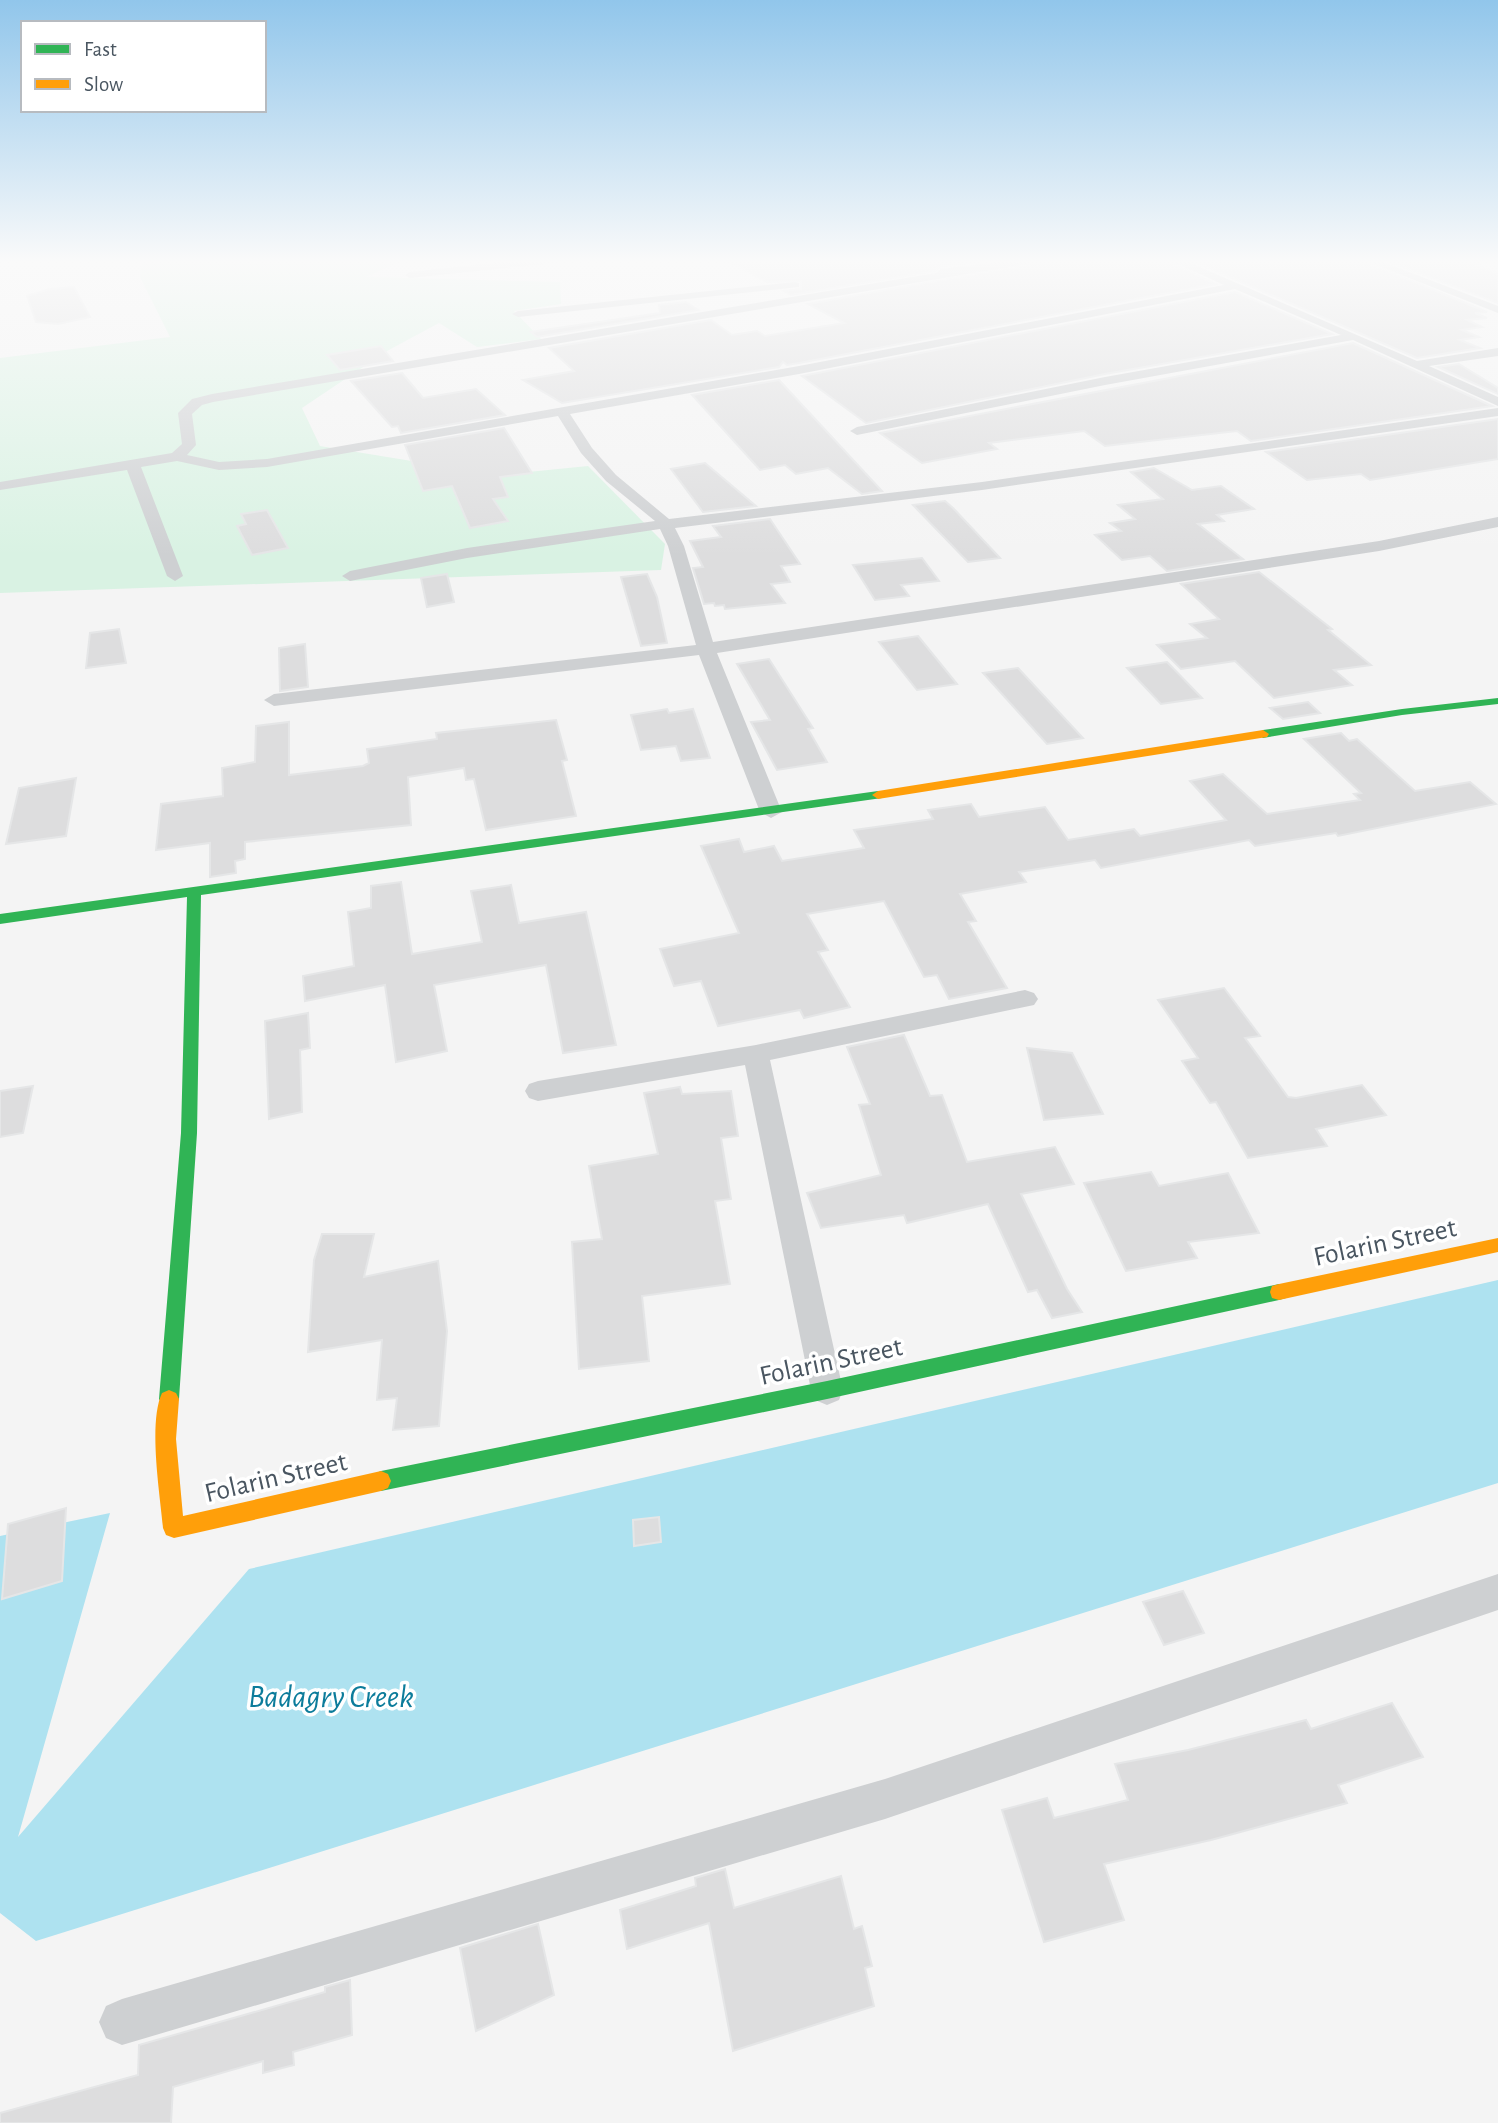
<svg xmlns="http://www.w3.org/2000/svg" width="1498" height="2123" font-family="'Alegreya Sans',sans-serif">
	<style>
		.green { fill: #d9f2e3 }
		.water { fill: #aee2f0 }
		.building { fill: #ddddde; stroke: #e5e6e7; stroke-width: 2 }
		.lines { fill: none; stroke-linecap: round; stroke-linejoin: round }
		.street { fill: #ced0d2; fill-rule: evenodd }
		.fast { fill: #30b455; fill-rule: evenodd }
		.slow { fill: #ff9f0a; fill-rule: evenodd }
		.labels { text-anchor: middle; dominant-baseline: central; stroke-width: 7; stroke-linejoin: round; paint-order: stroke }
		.near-street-label { font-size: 28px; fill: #4a5661; stroke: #fff }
		.near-water-label { font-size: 32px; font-style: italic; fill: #0c7c9b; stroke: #fff }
	</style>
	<rect width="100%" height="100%" fill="#f4f4f4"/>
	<polygon class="green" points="142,259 406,259 366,277 560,282 561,304 514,311 541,339 477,347 439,323 387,351 302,408 320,446 497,475 588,466 665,544 661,570 0,593 0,358 170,337 140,277"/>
	<polygon class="water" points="1498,1280 1498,1483 36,1941 0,1913 0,1536 110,1513 18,1837 249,1569"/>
	<g class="building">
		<polygon points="724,259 870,259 874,262 1002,259 941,266 935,271 791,295 784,291 801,289 801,281 767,282"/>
		<polygon points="1059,259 1165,259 1215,284 799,363 787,365 783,362 779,367 562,403 523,380 574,371 549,348 711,320 732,335 757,331 765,336 844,323 808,304"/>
		<polygon points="1188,259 1359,259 1487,312 1475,313 1487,318 1467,320 1482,327 1462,330 1479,337 1460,340 1480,348 1417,358"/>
		<polygon points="1382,259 1465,259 1498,274 1498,303"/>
		<polygon points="74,287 90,317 58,324 36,322 27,296 50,289"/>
		<polygon points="1235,292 1332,334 1105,374 866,423 802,376"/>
		<polygon points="686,302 698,310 537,337 531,332 660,313 659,305"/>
		<polygon points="1353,343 1492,406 1251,441 1237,431 1105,446 1084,431 989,443 997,449 922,463 880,433"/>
		<polygon points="381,346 393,361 340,370 327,355"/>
		<polygon points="1459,364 1498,388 1498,394 1438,367"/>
		<polygon points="402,373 423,398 476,389 505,415 401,433 398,426 392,427 351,381"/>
		<polygon points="779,380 882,491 862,494 828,468 796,474 785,465 760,470 692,395"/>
		<polygon points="1498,419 1498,459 1370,480 1361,474 1307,480 1266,452"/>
		<polygon points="504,428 532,473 500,477 508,497 493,499 508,521 470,528 452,486 423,491 405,445"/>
		<polygon points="705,463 756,506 703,512 671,469"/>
		<polygon points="1154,468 1192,490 1221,486 1254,509 1217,515 1224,521 1198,524 1243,559 1167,571 1150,556 1122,560 1095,535 1121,531 1110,523 1135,519 1118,505 1163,499 1131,472"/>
		<polygon points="945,501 953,508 1000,558 968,562 913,505"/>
		<polygon points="267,510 288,548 252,555 237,526 246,524 241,514"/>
		<polygon points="770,519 800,564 781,566 790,582 771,584 785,603 725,609 724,605 715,606 714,603 704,604 693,568 703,567 690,541 721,537 713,526"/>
		<polygon points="922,558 939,581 901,585 909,596 875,600 853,565"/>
		<polygon points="1259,572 1332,629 1328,630 1371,665 1334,670 1352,685 1274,698 1235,661 1181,669 1157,645 1207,638 1190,624 1219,619 1181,584"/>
		<polygon points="447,574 454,602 427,607 421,578"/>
		<polygon points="647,574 657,597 667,643 641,646 621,577"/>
		<polygon points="119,629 126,663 86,668 90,633"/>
		<polygon points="918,636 957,684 917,690 879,642"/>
		<polygon points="305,644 308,687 280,691 279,648"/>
		<polygon points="769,659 813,728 808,729 827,762 777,770 751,722 770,720 737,664"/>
		<polygon points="1167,662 1202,698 1161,704 1127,668"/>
		<polygon points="1018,668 1083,738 1047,744 983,673"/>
		<polygon points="1308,702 1320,713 1283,719 1270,708"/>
		<polygon points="667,709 669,713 693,709 710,758 681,761 676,746 641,750 631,715"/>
		<polygon points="556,720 567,760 562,761 576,816 486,830 474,779 466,780 464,768 408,777 411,825 245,842 245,859 235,861 236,873 210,877 210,843 156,850 161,804 223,796 222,768 255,762 256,726 289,722 289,775 363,766 369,763 367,749 437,739 436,733"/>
		<polygon points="1341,733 1349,741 1357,739 1415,791 1470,782 1496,804 1338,836 1336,833 1255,846 1249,840 1101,868 1095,860 1019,872 1026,882 960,894 976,921 968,922 1007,988 949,999 937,975 924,977 884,901 807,914 828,950 818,952 850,1007 804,1018 800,1010 718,1026 701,981 674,986 660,949 739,933 701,846 739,839 744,852 774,846 782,861 864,848 854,830 933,819 928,810 971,804 979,817 1045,807 1068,840 1134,829 1140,836 1226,820 1190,781 1223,774 1267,814 1360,800 1354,794 1361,793 1304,739"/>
		<polygon points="76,778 66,836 6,844 19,788"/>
		<polygon points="401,882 412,954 482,942 471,891 511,885 519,923 586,912 616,1045 563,1053 546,965 434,985 447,1051 396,1062 385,985 305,1001 303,976 354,966 348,912 371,908 371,886"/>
		<polygon points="1224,988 1260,1036 1245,1038 1288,1097 1296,1098 1362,1085 1386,1115 1316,1129 1327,1146 1248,1158 1216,1102 1210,1103 1182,1061 1198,1058 1158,1000"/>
		<polygon points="308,1013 310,1048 300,1050 302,1112 269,1119 265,1021"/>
		<polygon points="904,1035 930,1096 942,1095 967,1162 1055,1147 1074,1184 1021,1194 1067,1289 1082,1312 1052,1318 1037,1290 1028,1292 988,1204 907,1223 904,1215 821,1228 807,1193 881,1175 859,1105 870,1104 847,1047"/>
		<polygon points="1027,1048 1072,1053 1103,1114 1044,1120"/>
		<polygon points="33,1086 23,1133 0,1137 0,1091"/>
		<polygon points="680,1087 682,1094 731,1091 738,1136 721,1138 731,1199 715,1201 730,1284 642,1296 649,1361 579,1369 572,1242 602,1239 589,1166 658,1154 644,1093"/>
		<polygon points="1151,1172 1159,1186 1228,1173 1259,1233 1188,1242 1197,1258 1126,1271 1084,1183"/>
		<polygon points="322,1234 374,1234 364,1277 438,1261 447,1331 439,1426 393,1430 397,1398 377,1400 382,1340 308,1352 314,1260"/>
		<polygon points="66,1508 62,1581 2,1599 8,1524"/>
		<polygon points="659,1517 661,1542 634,1546 633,1520"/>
		<polygon points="1183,1591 1204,1633 1164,1645 1143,1602"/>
		<polygon points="1392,1703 1423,1757 1338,1785 1347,1803 1211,1840 1104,1864 1124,1920 1044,1942 1002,1810 1047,1798 1054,1818 1128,1800 1115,1764 1188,1750 1306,1720 1311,1729"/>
		<polygon points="725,1869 734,1908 841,1876 854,1929 862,1926 872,1966 865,1968 874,2006 733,2051 709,1923 627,1949 620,1910 696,1886 695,1878"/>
		<polygon points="538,1924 554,1995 476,2031 460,1948"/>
		<polygon points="350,1980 352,2035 293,2052 294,2065 263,2073 263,2061 173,2087 171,2123 0,2123 0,2113 138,2075 139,2045 325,1992 325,1987"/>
	</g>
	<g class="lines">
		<g class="street">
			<polygon points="532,259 567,259 562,262 410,278 405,275 410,272"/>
			<polygon points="1024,259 1056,259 213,402 202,405 192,414 196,445 187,455 219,462 267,459 799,366 1224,285 1167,259 1181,259 1417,361 1498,348 1498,356 1429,366 1498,397 1498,406 1353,340 1105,385 857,435 850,431 857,427 1105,377 1341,335 1235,289 799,374 570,414 592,448 616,475 669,519 982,482 1498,408 1498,416 982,490 675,528 684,546 713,642 1379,541 1498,517 1498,527 1379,551 717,653 782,812 771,818 760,812 699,655 274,706 264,700 274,694 696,645 668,546 660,529 467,558 350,581 342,576 350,571 467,548 655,521 606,481 581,453 558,416 267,467 219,470 177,461 141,467 183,576 175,581 167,576 127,470 0,490 0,482 172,453 182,444 178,413 192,399 212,394 936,273 941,269"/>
			<polygon points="1361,259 1375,259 1498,306 1498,313"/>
			<polygon points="795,282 799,283 799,287 518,317 512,314 518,311"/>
			<polygon points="1025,990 1034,993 1038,999 1034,1005 770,1060 843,1390 839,1400 827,1405 815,1400 811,1390 745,1065 538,1101 529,1098 525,1091 529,1084 538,1081 756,1045"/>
			<polygon points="1498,1574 1498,1610 885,1819 122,2045 106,2038 99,2022 106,2006 122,1999 885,1779"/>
		</g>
		<g class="fast">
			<polygon points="1498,698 1498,704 1402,715 1263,738 1257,734 1263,730 1402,709"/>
			<polygon points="878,791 882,792 882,798 201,895 197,1133 179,1399 176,1405 169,1408 162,1405 159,1399 181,1133 187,897 0,924 0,914"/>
			<polygon points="1279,1284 1286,1286 1288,1292 1286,1298 1279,1300 827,1399 381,1491 374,1488 371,1481 374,1474 381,1471 827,1381"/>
		</g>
		<g class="slow">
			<polygon points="1263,730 1269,734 1267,737 878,799 872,795 878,791"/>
			<polygon points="1498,1238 1498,1252 1279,1300 1272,1298 1270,1292 1272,1286 1279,1284"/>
			<path d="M169,1390L176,1393L179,1399L176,1439L183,1516L381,1471L388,1474L391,1481L388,1488L381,1491L174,1538L166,1535L163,1528C160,1494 148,1423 162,1393Z"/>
		</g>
	</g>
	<linearGradient id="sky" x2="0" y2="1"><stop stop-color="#91c6eb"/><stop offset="0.47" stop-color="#fafafa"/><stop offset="1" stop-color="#fafafa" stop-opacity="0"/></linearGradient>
	<rect width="1498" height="556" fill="url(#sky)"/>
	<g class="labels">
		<g class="near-street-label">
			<text transform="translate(1385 1243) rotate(-12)">Folarin Street</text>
			<text transform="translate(831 1362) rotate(-12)">Folarin Street</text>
			<text transform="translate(276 1478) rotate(-13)">Folarin Street</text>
		</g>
		<g class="near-water-label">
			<text x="331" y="1697">Badagry Creek</text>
		</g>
	</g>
	<rect x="21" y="21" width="245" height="91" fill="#ffffff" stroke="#b7bbc0" stroke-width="2"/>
	<rect x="35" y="44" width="35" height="10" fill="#30b455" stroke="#b7bbc0" stroke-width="2"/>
	<text x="84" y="56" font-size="21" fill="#4a5661">Fast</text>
	<rect x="35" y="79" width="35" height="10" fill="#ff9f0a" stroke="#b7bbc0" stroke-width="2"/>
	<text x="84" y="91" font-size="21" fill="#4a5661">Slow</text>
</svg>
